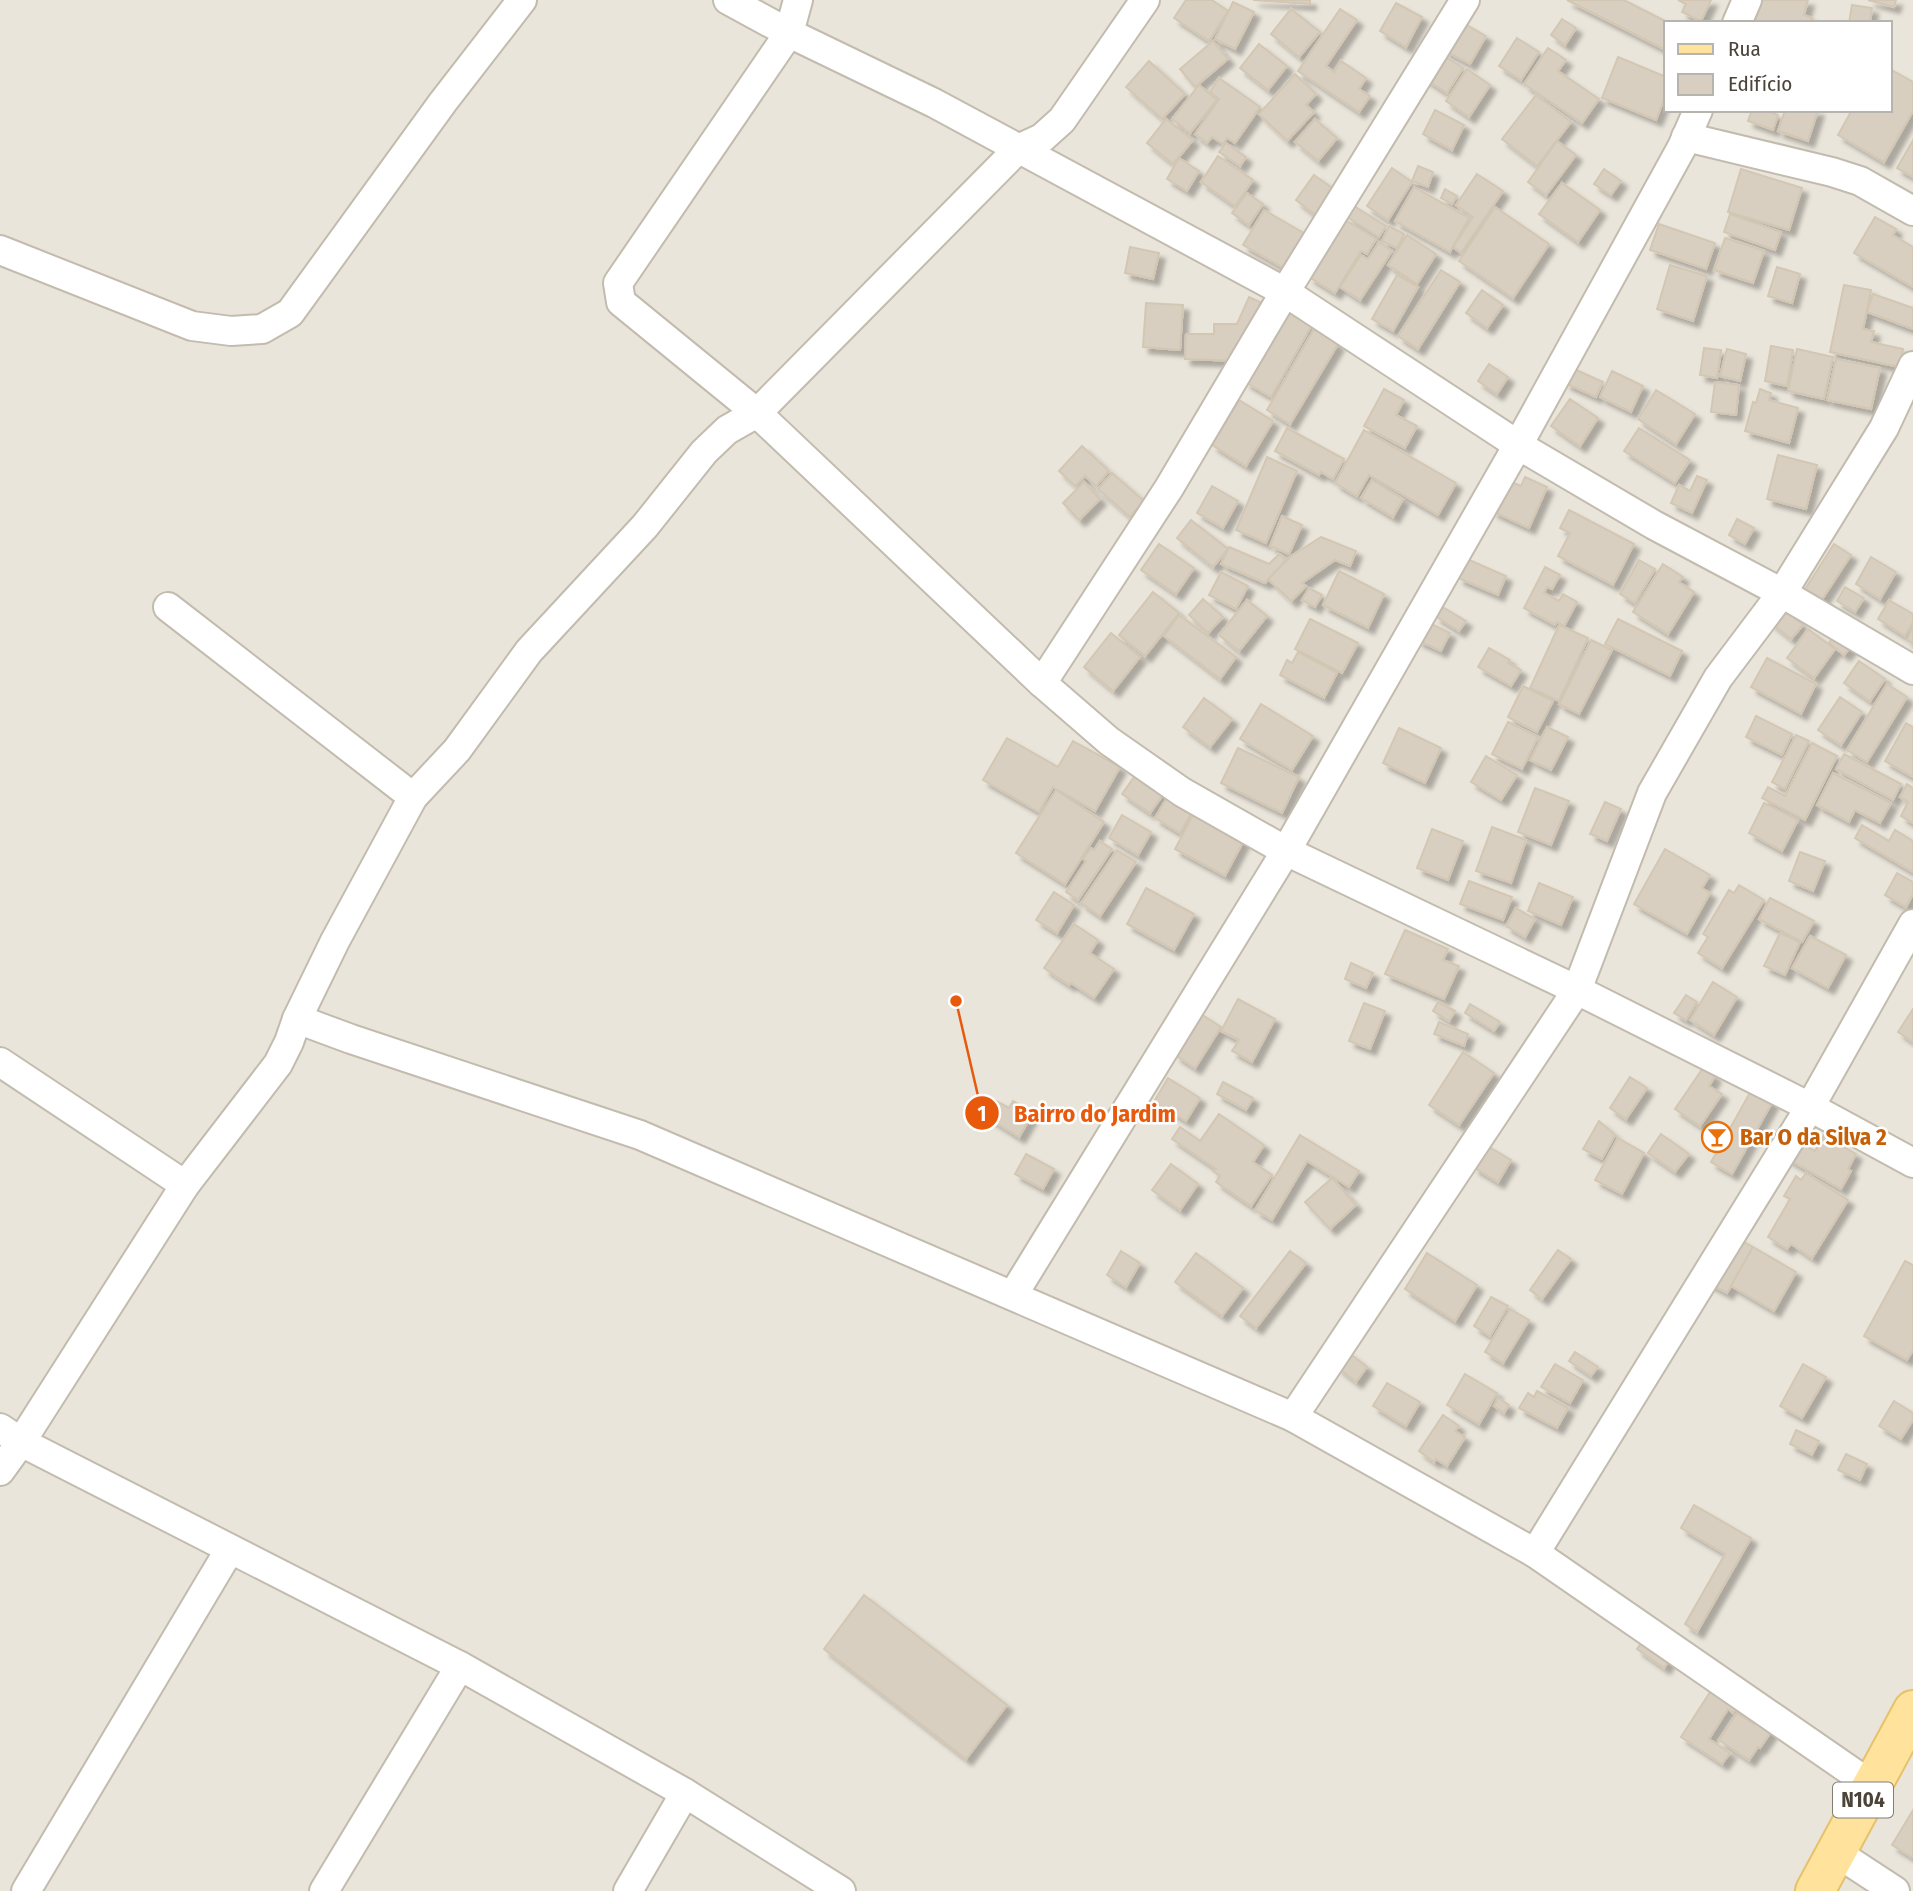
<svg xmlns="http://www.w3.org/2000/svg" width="1913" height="1891" font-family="'Fira Sans Condensed',sans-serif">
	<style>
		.residential { fill: #eae5da; fill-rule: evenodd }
		.building { fill: #d8cfc1; stroke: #d3c7b4; stroke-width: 2; filter: url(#shadow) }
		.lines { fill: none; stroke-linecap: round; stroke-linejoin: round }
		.minor-casing { stroke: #c2bbae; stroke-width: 32 }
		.primary-casing { stroke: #e6c16a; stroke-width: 42 }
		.minor { stroke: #fff; stroke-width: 28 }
		.primary { stroke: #ffe39c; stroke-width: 38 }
		.labels { text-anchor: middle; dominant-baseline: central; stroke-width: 5; stroke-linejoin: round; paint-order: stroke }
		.shield { fill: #fff; stroke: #817c74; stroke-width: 2 }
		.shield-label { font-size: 21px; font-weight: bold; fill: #4b4439 }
		.food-label { font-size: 23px; font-weight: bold; fill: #c56008; stroke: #fff; text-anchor: start }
		.leader { fill: none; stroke: #e8590c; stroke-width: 2.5 }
		.callout-dot { fill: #e8590c; stroke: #fff; stroke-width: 2.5 }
		.mark-label { font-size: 21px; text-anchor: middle; font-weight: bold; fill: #fff }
		.callout-label { font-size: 24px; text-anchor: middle; font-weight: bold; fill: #e8590c; stroke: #fff; stroke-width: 5; stroke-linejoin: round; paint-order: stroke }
	</style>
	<defs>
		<filter id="shadow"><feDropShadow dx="6" dy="6" stdDeviation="2" flood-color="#0004"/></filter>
	</defs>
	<rect width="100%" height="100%" fill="#f6f3ec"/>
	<path class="residential" d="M0,0H1913V1891H0ZM1666,23H1890V110H1666Z"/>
	<g class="building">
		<polygon points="1186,0 1212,0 1228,11 1209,41 1174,18"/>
		<polygon points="1253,0 1310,0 1310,4"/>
		<polygon points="1567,0 1624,0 1669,23 1666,23 1666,50"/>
		<polygon points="1678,0 1711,0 1701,21 1682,12 1686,4"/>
		<polygon points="1762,0 1808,0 1804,15 1812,18 1811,23 1754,23"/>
		<polygon points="1868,0 1896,0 1894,7"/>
		<polygon points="1233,2 1254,12 1235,49 1215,39"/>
		<polygon points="1396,3 1422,17 1406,47 1380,31"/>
		<polygon points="1852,5 1872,8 1870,23 1849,23"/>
		<polygon points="1291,9 1320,32 1299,57 1271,34"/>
		<polygon points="1340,9 1357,20 1326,66 1334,72 1341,61 1366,78 1359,89 1370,96 1359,112 1298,71"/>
		<polygon points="1562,19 1576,28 1565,45 1551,35"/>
		<polygon points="1460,21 1486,36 1470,64 1444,50"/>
		<polygon points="1517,38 1539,52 1521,80 1499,66"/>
		<polygon points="1213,41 1228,59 1195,87 1180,69"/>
		<polygon points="1259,44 1287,66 1268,90 1240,68"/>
		<polygon points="1548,48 1566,60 1558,71 1599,99 1582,123 1524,84"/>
		<polygon points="1440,53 1463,68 1447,93 1424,78"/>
		<polygon points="1618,57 1666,77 1666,94 1656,120 1602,98"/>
		<polygon points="1149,61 1185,94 1162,119 1126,87"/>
		<polygon points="1467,69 1490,85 1469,117 1446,101"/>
		<polygon points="1890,69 1913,82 1913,111 1884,162 1838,135 1852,110 1890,110"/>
		<polygon points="1295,74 1316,94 1306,105 1314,112 1287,141 1259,114"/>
		<polygon points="1219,78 1260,107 1235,143 1227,138 1223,144 1212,137 1207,143 1195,134 1219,99 1210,92"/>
		<polygon points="1199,85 1217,100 1190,133 1172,119"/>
		<polygon points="1536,95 1571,122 1537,166 1502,139"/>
		<polygon points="1435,110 1464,125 1452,150 1423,134"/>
		<polygon points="1752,110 1765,110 1778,115 1773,130 1748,121"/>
		<polygon points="1785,110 1818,110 1808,141 1778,131"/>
		<polygon points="1166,119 1193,140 1173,164 1147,143"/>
		<polygon points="1315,119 1337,138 1318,161 1295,142"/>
		<polygon points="1913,140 1913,177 1897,168"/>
		<polygon points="1557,141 1576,155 1546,195 1528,182"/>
		<polygon points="1226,143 1246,157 1240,166 1219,152"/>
		<polygon points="1218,156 1253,180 1235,206 1201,182"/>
		<polygon points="1179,158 1199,171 1187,191 1167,179"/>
		<polygon points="1418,166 1433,172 1428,187 1412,181"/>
		<polygon points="1392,168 1412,182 1388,220 1367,206"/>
		<polygon points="1604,169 1621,181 1611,195 1594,184"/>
		<polygon points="1741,169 1802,188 1789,230 1728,212"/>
		<polygon points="1477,174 1503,191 1461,253 1453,247 1473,217 1456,205"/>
		<polygon points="1314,175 1335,190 1317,216 1296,200"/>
		<polygon points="1562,183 1600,210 1578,242 1539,214"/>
		<polygon points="1414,187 1469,218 1450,252 1395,221"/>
		<polygon points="1445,189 1457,196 1452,204 1441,198"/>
		<polygon points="1247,193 1263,204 1249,225 1232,213"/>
		<polygon points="1354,206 1386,226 1379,237 1347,217"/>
		<polygon points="1495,207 1549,244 1513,298 1459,261"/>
		<polygon points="1264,210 1309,236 1289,271 1243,245"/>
		<polygon points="1730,214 1781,232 1775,250 1724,232"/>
		<polygon points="1875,217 1896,229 1893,235 1913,247 1913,287 1854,253"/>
		<polygon points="1344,219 1376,239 1367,254 1361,251 1335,293 1309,277"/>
		<polygon points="1659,224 1715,243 1706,269 1650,250"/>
		<polygon points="1389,226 1404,234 1397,248 1382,241"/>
		<polygon points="1407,235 1436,254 1417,284 1388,265"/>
		<polygon points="1725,238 1764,251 1753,283 1714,270"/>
		<polygon points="1379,242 1392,251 1360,300 1340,287 1361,255 1368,259"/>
		<polygon points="1130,247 1159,253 1153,279 1125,273"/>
		<polygon points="1670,265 1707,276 1693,321 1657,309"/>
		<polygon points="1777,267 1800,274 1792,303 1768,296"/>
		<polygon points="1441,270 1460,282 1418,349 1398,336"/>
		<polygon points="1397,275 1418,287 1393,331 1372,319"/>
		<polygon points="1844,285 1871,290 1863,329 1874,331 1871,342 1903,349 1899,367 1830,352"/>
		<polygon points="1482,290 1503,305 1487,328 1466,313"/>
		<polygon points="1873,294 1913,308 1913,329 1867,312"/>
		<polygon points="1249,297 1264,304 1239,361 1185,359 1186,334 1214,334 1214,324 1237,324"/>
		<polygon points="1146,303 1183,305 1180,350 1143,347"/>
		<polygon points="1285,310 1312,325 1271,397 1245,382"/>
		<polygon points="1314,329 1338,344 1290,424 1267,410"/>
		<polygon points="1771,346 1793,350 1787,386 1765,381"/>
		<polygon points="1704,348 1721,350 1717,378 1700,375"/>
		<polygon points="1727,349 1746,354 1740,381 1720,376"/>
		<polygon points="1797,349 1833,357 1824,399 1788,391"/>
		<polygon points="1836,359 1880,368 1871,409 1827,400"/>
		<polygon points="1489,364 1508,377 1497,394 1478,381"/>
		<polygon points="1572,368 1603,382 1596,397 1565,383"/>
		<polygon points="1612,371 1643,386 1631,412 1600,397"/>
		<polygon points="1715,382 1739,385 1736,415 1711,412"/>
		<polygon points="1384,389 1404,400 1396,415 1417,426 1405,448 1364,426"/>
		<polygon points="1760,389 1771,393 1769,400 1798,408 1789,443 1745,431 1753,402 1756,403"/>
		<polygon points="1656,390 1695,414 1676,444 1638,419"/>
		<polygon points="1570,399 1598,418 1580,446 1551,426"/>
		<polygon points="1239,400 1273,421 1246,466 1212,445"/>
		<polygon points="1287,428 1344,459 1333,479 1321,472 1319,475 1275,451"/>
		<polygon points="1639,428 1690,460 1675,483 1624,451"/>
		<polygon points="1364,430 1456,483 1438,515 1369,475 1357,496 1335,483"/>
		<polygon points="1082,446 1109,471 1096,486 1085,476 1075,486 1059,471"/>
		<polygon points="1778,455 1817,465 1806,509 1767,499"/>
		<polygon points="1267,457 1297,471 1266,543 1236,530"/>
		<polygon points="1112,473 1144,501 1130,517 1098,489"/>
		<polygon points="1697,476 1707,480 1692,513 1671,503 1679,485 1690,491"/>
		<polygon points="1525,477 1547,487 1529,528 1492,511 1506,480 1521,486"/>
		<polygon points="1372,480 1403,499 1393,517 1361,498"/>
		<polygon points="1084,482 1100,499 1079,520 1063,503"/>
		<polygon points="1212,486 1238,501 1223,528 1197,513"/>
		<polygon points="1569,510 1634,544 1613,585 1558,556 1570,533 1560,528"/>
		<polygon points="1282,516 1302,525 1289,554 1270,546"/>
		<polygon points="1737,519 1754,528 1745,544 1729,535"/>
		<polygon points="1191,520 1228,549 1213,567 1177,538"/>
		<polygon points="1321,537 1356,551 1350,566 1335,560 1302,583 1306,586 1291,601 1268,579 1291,556"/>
		<polygon points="1159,544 1194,568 1176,594 1141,570"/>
		<polygon points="1834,544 1851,555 1821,601 1804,591"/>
		<polygon points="1229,547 1269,564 1279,554 1286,560 1265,583 1221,564"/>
		<polygon points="1871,557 1896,572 1880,599 1856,584"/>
		<polygon points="1467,559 1506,576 1498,595 1458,578"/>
		<polygon points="1639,560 1655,569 1635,603 1620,594"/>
		<polygon points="1663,564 1683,577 1679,582 1694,592 1668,634 1633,612"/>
		<polygon points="1545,567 1560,575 1552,589 1547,587 1544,593 1559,601 1563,594 1577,602 1564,626 1557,622 1555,625 1524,608"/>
		<polygon points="1339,571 1384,594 1368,628 1323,605"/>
		<polygon points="1221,572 1248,586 1236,609 1209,595"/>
		<polygon points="1845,587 1864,598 1855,612 1837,601"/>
		<polygon points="1309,588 1322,595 1315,607 1302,600"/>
		<polygon points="1153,592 1179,613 1145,656 1119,635"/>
		<polygon points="1203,599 1223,617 1208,633 1189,615"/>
		<polygon points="1247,600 1267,616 1239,651 1219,635"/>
		<polygon points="1889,600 1913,614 1913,622 1905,636 1878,619"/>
		<polygon points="1441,606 1466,621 1459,631 1435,616"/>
		<polygon points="1783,607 1803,625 1791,639 1770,622"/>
		<polygon points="1179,615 1236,657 1220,679 1164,636"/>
		<polygon points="1310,619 1358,643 1342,673 1295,649"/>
		<polygon points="1618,619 1682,651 1670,676 1605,644"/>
		<polygon points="1425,621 1450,633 1441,651 1417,640"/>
		<polygon points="1559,625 1588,638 1559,701 1530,688"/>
		<polygon points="1913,627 1913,643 1907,640"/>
		<polygon points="1808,629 1835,649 1814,678 1787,658"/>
		<polygon points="1836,632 1853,645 1844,655 1829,643"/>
		<polygon points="1111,633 1140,657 1113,691 1084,667"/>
		<polygon points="1591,640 1612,650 1579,714 1559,704"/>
		<polygon points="1489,648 1510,660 1508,663 1521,670 1511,686 1478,667"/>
		<polygon points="1298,652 1337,673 1324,698 1280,675 1287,660 1292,663"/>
		<polygon points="1767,658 1816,684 1801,714 1751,687"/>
		<polygon points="1859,661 1885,679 1870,701 1844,683"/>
		<polygon points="1887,684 1907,697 1867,762 1847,750"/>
		<polygon points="1523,686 1553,701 1537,732 1508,717"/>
		<polygon points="1840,697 1862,712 1841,745 1818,730"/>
		<polygon points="1204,698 1232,719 1210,747 1183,727"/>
		<polygon points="1261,704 1313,736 1292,770 1240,739"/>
		<polygon points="1756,716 1792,734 1782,755 1746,737"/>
		<polygon points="1508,722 1538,737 1522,769 1492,754"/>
		<polygon points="1906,723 1913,727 1913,777 1885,761"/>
		<polygon points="1547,727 1568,737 1551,770 1530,760"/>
		<polygon points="1399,728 1441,748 1425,783 1383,763"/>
		<polygon points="1796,735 1809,741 1785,789 1772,782"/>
		<polygon points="1007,738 1058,767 1073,741 1120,767 1095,811 1053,787 1039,812 983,780"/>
		<polygon points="1812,743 1837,756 1805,820 1762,798 1768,787 1785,796"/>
		<polygon points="1238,748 1299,777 1282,813 1221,783"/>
		<polygon points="1844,754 1901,784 1893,800 1836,769"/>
		<polygon points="1486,756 1517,775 1501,800 1471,782"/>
		<polygon points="1139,770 1167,789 1150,813 1122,794"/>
		<polygon points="1833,773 1891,803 1880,823 1855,810 1849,822 1817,805"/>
		<polygon points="1907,784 1913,788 1913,823 1901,816 1908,802 1900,797"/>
		<polygon points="1535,788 1569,801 1551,845 1518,832"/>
		<polygon points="1056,790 1104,822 1065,884 1016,853"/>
		<polygon points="1171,791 1196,805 1180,833 1155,818"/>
		<polygon points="1605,802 1621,809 1607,841 1590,834"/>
		<polygon points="1764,803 1798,820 1782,851 1749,833"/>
		<polygon points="1195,811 1245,838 1225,876 1175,849"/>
		<polygon points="1122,815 1151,832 1138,855 1109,838"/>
		<polygon points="1862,825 1889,841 1895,830 1913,841 1913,872 1855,838"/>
		<polygon points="1492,827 1526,840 1511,883 1476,871"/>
		<polygon points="1432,829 1463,841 1448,880 1417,868"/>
		<polygon points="1100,841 1112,849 1078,900 1066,892 1086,861 1083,859 1091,848 1094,850"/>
		<polygon points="1665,849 1710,875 1702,888 1710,893 1687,934 1634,904"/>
		<polygon points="1117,850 1136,862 1100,916 1081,903"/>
		<polygon points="1800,852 1825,861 1813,891 1789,881"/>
		<polygon points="1897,873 1913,882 1913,894 1906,907 1885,895"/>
		<polygon points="1469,881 1512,897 1503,920 1460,904"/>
		<polygon points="1539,883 1573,897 1561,925 1528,911"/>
		<polygon points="1739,885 1764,900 1722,968 1698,953 1708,937 1703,934 1729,890 1734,893"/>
		<polygon points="1146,888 1194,914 1174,950 1127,924"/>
		<polygon points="1054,892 1074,905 1057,933 1036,920"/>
		<polygon points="1770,898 1814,921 1802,942 1759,919"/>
		<polygon points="1516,908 1535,919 1525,937 1506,926"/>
		<polygon points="1074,924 1098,940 1090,953 1114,969 1094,998 1071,983 1069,985 1044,968"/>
		<polygon points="1405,930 1448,949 1443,960 1459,966 1444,999 1385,974"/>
		<polygon points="1780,933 1800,942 1785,975 1764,966"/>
		<polygon points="1810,936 1846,955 1828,988 1792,968"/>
		<polygon points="1351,963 1373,973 1366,988 1345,979"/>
		<polygon points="1713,982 1737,997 1714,1035 1690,1020"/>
		<polygon points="1686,995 1697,1002 1686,1020 1674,1013"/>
		<polygon points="1238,999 1275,1019 1252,1062 1232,1051 1239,1040 1221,1031"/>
		<polygon points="1438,1002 1455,1011 1449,1021 1433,1011"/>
		<polygon points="1364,1003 1385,1011 1370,1049 1349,1041"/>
		<polygon points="1470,1004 1500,1022 1494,1031 1465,1013"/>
		<polygon points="1913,1009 1913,1042 1898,1032"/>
		<polygon points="1201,1014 1221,1027 1195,1068 1175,1055"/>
		<polygon points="1439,1022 1468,1034 1464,1046 1434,1034"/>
		<polygon points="1463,1052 1494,1073 1459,1125 1429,1105"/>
		<polygon points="1703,1068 1715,1076 1709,1086 1722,1094 1700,1126 1675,1109"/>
		<polygon points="1630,1077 1647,1088 1626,1119 1610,1108"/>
		<polygon points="1168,1078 1200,1098 1186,1121 1154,1102"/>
		<polygon points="1223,1082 1253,1098 1246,1110 1217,1094"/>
		<polygon points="1752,1089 1773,1101 1732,1174 1711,1162"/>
		<polygon points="995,1100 1009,1108 1013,1101 1033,1113 1019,1137 985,1116"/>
		<polygon points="1219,1114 1264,1145 1253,1162 1272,1175 1251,1206 1216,1182 1220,1176 1213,1171 1216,1169 1172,1139 1180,1127 1200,1141"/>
		<polygon points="1599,1121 1615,1135 1602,1159 1583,1149"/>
		<polygon points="1661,1134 1689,1154 1675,1172 1648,1153"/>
		<polygon points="1300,1135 1359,1171 1349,1187 1307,1161 1272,1220 1255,1210"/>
		<polygon points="1824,1135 1856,1154 1848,1169 1851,1171 1841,1189 1786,1158 1797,1140 1815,1151"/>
		<polygon points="1618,1138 1644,1153 1622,1194 1595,1180"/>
		<polygon points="1486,1145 1511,1160 1498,1182 1473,1167"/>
		<polygon points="1026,1154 1054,1169 1043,1189 1015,1174"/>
		<polygon points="1171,1164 1198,1184 1180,1210 1152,1190"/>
		<polygon points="1806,1173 1848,1200 1812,1258 1791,1244 1787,1249 1768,1237 1790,1199 1784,1196 1796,1176 1801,1180"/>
		<polygon points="1332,1178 1356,1205 1330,1229 1305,1202"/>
		<polygon points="1734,1236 1753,1247 1727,1293 1708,1283"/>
		<polygon points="1753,1247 1796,1272 1774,1311 1731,1286"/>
		<polygon points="1558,1250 1571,1259 1542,1299 1530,1290"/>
		<polygon points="1121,1251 1140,1263 1126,1287 1107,1275"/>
		<polygon points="1290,1251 1306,1263 1256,1328 1240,1316"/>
		<polygon points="1196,1253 1243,1288 1222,1316 1175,1282"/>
		<polygon points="1427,1253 1477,1285 1455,1321 1405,1289"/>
		<polygon points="1905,1261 1913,1265 1913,1350 1907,1360 1864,1336"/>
		<polygon points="1491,1297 1508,1306 1490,1336 1474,1326"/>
		<polygon points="1510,1309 1529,1320 1503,1363 1485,1352"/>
		<polygon points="1348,1352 1367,1367 1356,1382 1337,1367"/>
		<polygon points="1575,1352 1598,1367 1591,1376 1569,1361"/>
		<polygon points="1555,1364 1583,1380 1570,1403 1541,1387"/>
		<polygon points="1803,1364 1826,1377 1802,1418 1780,1406"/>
		<polygon points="1465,1374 1497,1393 1479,1424 1447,1405"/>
		<polygon points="1387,1383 1420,1402 1406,1426 1373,1406"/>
		<polygon points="1537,1391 1568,1408 1557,1428 1519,1408 1528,1393 1534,1397"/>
		<polygon points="1498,1398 1509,1405 1504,1413 1494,1406"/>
		<polygon points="1894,1401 1913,1413 1913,1420 1901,1439 1879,1426"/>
		<polygon points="1443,1415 1459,1426 1455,1431 1465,1437 1447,1466 1436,1459 1434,1462 1419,1451"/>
		<polygon points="1796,1430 1819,1441 1812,1455 1790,1444"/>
		<polygon points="1846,1454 1867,1464 1860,1480 1838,1470"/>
		<polygon points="1694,1505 1751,1538 1697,1632 1685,1624 1725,1554 1681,1528"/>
		<polygon points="864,1595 1007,1705 966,1759 824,1649"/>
		<polygon points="1646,1636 1673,1654 1664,1668 1637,1649"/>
		<polygon points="1716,1683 1742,1700 1733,1713 1728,1709 1709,1739 1730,1753 1722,1764 1681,1737"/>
		<polygon points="1737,1713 1754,1724 1757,1718 1773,1729 1760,1748 1758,1747 1749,1760 1719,1740"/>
		<polygon points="1913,1810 1913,1858 1892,1845"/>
	</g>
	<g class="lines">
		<g class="minor-casing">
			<g id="minor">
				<polyline points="728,0 789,33 934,103 1285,292 1518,445 1654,525 1782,593 1913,670"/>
				<polyline points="798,0 789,33 618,283 621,302 757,413 1042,683 1109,741 1182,792 1286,851 1577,990 1810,1107 1913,1163"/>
				<polyline points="1737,23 1747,0"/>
				<polyline points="1686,137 1832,172 1860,181 1913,211"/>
				<polyline points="0,250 192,326 231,331 262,329 290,313 443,102 522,0"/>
				<polyline points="168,607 413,797"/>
				<polyline points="1042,683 1169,488 1285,292 1465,0"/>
				<polyline points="297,1019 351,1039 640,1135 1293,1417 1535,1553 1871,1785"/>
				<polyline points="0,1062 185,1185"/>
				<polyline points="1013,1295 1286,851 1518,445 1682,147 1698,110"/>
				<polyline points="1293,1417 1577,990 1652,793 1718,678 1782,593 1884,428 1913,366"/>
				<polyline points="0,1428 21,1442 460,1666 685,1793 841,1891"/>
				<polyline points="0,1471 21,1442 185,1185 278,1064 289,1042 297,1019 335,941 413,797 457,750 529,651 645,526 704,452 727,430 757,413 1018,149 1042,138 1062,120 1145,0"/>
				<polyline points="1535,1553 1810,1107 1913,924"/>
				<polyline points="1837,1853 1895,1891"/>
				<polyline points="26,1891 230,1549"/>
				<polyline points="324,1891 460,1666"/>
				<polyline points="628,1891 685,1793"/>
			</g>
		</g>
		<g class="primary-casing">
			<polyline id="primary" points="1815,1891 1913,1710"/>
		</g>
		<use href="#minor" class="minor"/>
		<use href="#primary" class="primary"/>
	</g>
	<defs>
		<g id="bar-ring" transform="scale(1.575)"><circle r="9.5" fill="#fff" stroke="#e8710a" stroke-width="1.5"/><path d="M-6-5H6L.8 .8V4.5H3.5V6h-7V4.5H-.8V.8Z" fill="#e8710a"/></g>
	</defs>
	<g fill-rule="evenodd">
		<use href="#bar-ring" x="1717" y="1137"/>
	</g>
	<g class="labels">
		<rect class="shield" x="1833" y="1782.5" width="60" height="35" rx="5"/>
		<g class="shield-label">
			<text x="1863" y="1800">N104</text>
		</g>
		<g class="food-label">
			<text x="1740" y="1137">Bar O da Silva 2</text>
		</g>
	</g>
	<path class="leader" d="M956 1001L982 1113"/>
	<g class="callout-dot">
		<circle cx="956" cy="1001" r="7"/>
		<circle cx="982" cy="1113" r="18"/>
	</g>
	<g class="mark-label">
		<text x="982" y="1121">1</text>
	</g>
	<g class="callout-label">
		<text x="1095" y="1122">Bairro do Jardim</text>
	</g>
	<rect x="1664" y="21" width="228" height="91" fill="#ffffff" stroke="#b7b4b0" stroke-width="2"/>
	<rect x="1678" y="44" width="35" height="10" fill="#ffe39c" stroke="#b7b4b0" stroke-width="2"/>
	<text x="1728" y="56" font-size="21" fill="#4b4439">Rua</text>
	<rect x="1678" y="74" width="35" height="21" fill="#d8cfc1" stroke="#b7b4b0" stroke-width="2"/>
	<text x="1728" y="91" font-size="21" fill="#4b4439">Edifício</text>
</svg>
